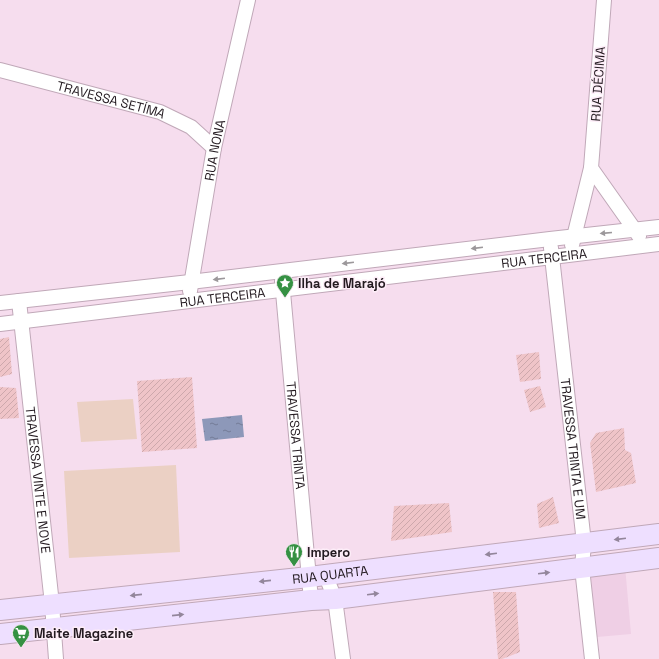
<svg xmlns="http://www.w3.org/2000/svg" width="659" height="659" font-family="'Space Grotesk',sans-serif">
	<style>
		.built { fill: #efcfe5 }
		.garden { fill: #ebd0c4 }
		.water { fill: url(#water-ripples) }
		.building { fill: url(#building-hatch) }
		.lines { fill: none; stroke-linecap: round; stroke-linejoin: round }
		.street-casing { stroke: #c0a8b8; stroke-width: 16 }
		.secondary-casing { stroke: #c0a8b8; stroke-width: 22 }
		.street { stroke: #fff; stroke-width: 14 }
		.secondary { stroke: #eedfff; stroke-width: 20 }
		.oneway { fill: #9c989b }
		.oneway2 { fill: #93869b }
		.labels { text-anchor: middle; dominant-baseline: central; stroke-width: 3; stroke-linejoin: round; paint-order: stroke }
		.street-label { font-size: 13px; fill: #231a20; stroke: #fdedf8 }
		.poi-label { font-size: 13px; font-weight: bold; fill: #231a20; stroke: #fdedf8; text-anchor: start }
	</style>
	<defs>
		<pattern id="water-ripples" width="26" height="14" patternUnits="userSpaceOnUse"><rect width="26" height="14" fill="#8d98b9"/><path d="M2 4q2-2 4 0t4 0M15 11q2-2 4 0t4 0" fill="none" stroke="#737b96"/></pattern>
		<pattern id="building-hatch" width="6" height="6" patternUnits="userSpaceOnUse"><rect width="6" height="6" fill="#efc4c8"/><path d="M-1 1l2-2M0 6l6-6M5 7l2-2" fill="none" stroke="#cda8ac"/></pattern>
	</defs>
	<rect width="100%" height="100%" fill="#f6ddee"/>
	<polygon class="built" points="625,566 631,634 597,637 590,569"/>
	<g class="garden">
		<polygon points="133,399 137,439 81,442 77,402"/>
		<polygon points="176,465 180,552 69,558 64,471"/>
	</g>
	<polygon class="water" points="242,415 244,437 205,441 202,419"/>
	<g class="building">
		<polygon points="9,337 12,374 0,377 0,339"/>
		<polygon points="539,352 541,379 520,382 516,355"/>
		<polygon points="192,377 197,448 142,452 137,381"/>
		<polygon points="540,386 546,407 530,412 524,390"/>
		<polygon points="0,387 16,388 19,418 0,419"/>
		<polygon points="624,428 625,450 631,453 636,483 596,492 590,443 596,433"/>
		<polygon points="553,497 559,523 539,528 537,504"/>
		<polygon points="449,503 452,532 391,541 394,506"/>
		<polygon points="493,592 516,592 520,652 502,659 498,659"/>
	</g>
	<g class="lines">
		<g class="street-casing">
			<g id="street">
				<polyline points="604,0 591,168 639,236"/>
				<path id="s1" d="M0,70L160,112L191,127L214,148"/>
				<polyline points="572,245 591,168"/>
				<path id="s2" d="M551,248L584,543L582,568L592,659"/>
				<path id="s3" d="M282,281L311,600"/>
				<path id="s4" d="M190,291L214,148L248,0"/>
				<path id="s5" d="M19,301L52,604L56,659"/>
				<polyline points="0,303 190,282 550,239 659,227"/>
				<path id="s6" d="M0,324L659,244"/>
				<polyline points="325,574 335,599 343,659"/>
			</g>
		</g>
		<g class="secondary-casing">
			<g id="secondary">
				<path id="s7" d="M0,610L309,577L659,534"/>
				<polyline points="0,634 311,600 335,599 659,558"/>
			</g>
		</g>
		<use href="#street" class="street"/>
		<use href="#secondary" class="secondary"/>
	</g>
	<defs><path id="oneway-solid" d="M-6-.8H1V-3.2L6.5 0L1 3.2V.8H-6Z"/></defs>
	<g class="oneway">
		<use href="#oneway-solid" transform="translate(606 233) rotate(175)"/>
		<use href="#oneway-solid" transform="translate(477 248) rotate(173)"/>
		<use href="#oneway-solid" transform="translate(348 263) rotate(173)"/>
		<use href="#oneway-solid" transform="translate(219 279) rotate(173)"/>
	</g>
	<g class="oneway2">
		<use href="#oneway-solid" transform="translate(620 539) rotate(173)"/>
		<use href="#oneway-solid" transform="translate(491 554) rotate(173)"/>
		<use href="#oneway-solid" transform="translate(544 573) rotate(-7)"/>
		<use href="#oneway-solid" transform="translate(265 581) rotate(174)"/>
		<use href="#oneway-solid" transform="translate(373 594) rotate(-7)"/>
		<use href="#oneway-solid" transform="translate(136 595) rotate(174)"/>
		<use href="#oneway-solid" transform="translate(178 615) rotate(-6)"/>
	</g>
	<defs>
		<g id="sight-pin" transform="scale(0.9)"><path d="M0 17L-7.5 6A9.5 9.5 0 1 1 7.5 6Z" fill="#359143" stroke="#fdedf8"/><path d="M0-6L1.8-2.2L6-1.7L2.9 1.2L3.7 5.4L0 3.3L-3.7 5.4L-2.9 1.2L-6-1.7L-1.8-2.2Z" fill="#fff"/></g>
		<g id="restaurant-pin" transform="scale(0.9)"><path d="M0 17L-7.5 6A9.5 9.5 0 1 1 7.5 6Z" fill="#359143" stroke="#fdedf8"/><path d="M-5-6h1v4h1v-4h1v4h1v-4h1v5L-1.5 .5V6h-2V.5L-5-1ZM5-6V6H3V1.5H1.5Q1.5-4 5-6Z" fill="#fff"/></g>
		<g id="supermarket-pin" transform="scale(0.9)"><path d="M0 17L-7.5 6A9.5 9.5 0 1 1 7.5 6Z" fill="#359143" stroke="#fdedf8"/><path d="M-6-5.5h2.5l.6 2H6L4.5 2H-2.5L-4.4-4H-6ZM-1.5 3.2a1.3 1.3 0 1 0 .1 0ZM3 3.2a1.3 1.3 0 1 0 .1 0Z" fill="#fff"/></g>
	</defs>
	<g fill-rule="evenodd">
		<use href="#sight-pin" x="285" y="283"/>
		<use href="#restaurant-pin" x="294" y="552"/>
		<use href="#supermarket-pin" x="21" y="633"/>
	</g>
	<g class="labels">
		<g class="street-label">
			<text transform="translate(598 84) rotate(-86)">RUA DÉCIMA</text>
			<text stroke="none"><textPath href="#s1" startOffset="115">TRAVESSA SETÍMA</textPath></text>
			<text stroke="none"><textPath href="#s4" startOffset="143">RUA NONA</textPath></text>
			<text stroke="none"><textPath href="#s6" startOffset="548">RUA TERCEIRA</textPath></text>
			<text stroke="none"><textPath href="#s6" startOffset="224">RUA TERCEIRA</textPath></text>
			<text stroke="none"><textPath href="#s3" startOffset="155">TRAVESSA TRINTA</textPath></text>
			<text stroke="none"><textPath href="#s2" startOffset="202">TRAVESSA TRINTA E UM</textPath></text>
			<text stroke="none"><textPath href="#s5" startOffset="180">TRAVESSA VINTE E NOVE</textPath></text>
			<text stroke="none"><textPath href="#s7" startOffset="332">RUA QUARTA</textPath></text>
		</g>
		<g class="poi-label">
			<text x="298" y="283">Ilha de Marajó</text>
			<text x="307" y="552">Impero</text>
			<text x="34" y="633">Maite Magazine</text>
		</g>
	</g>
</svg>
